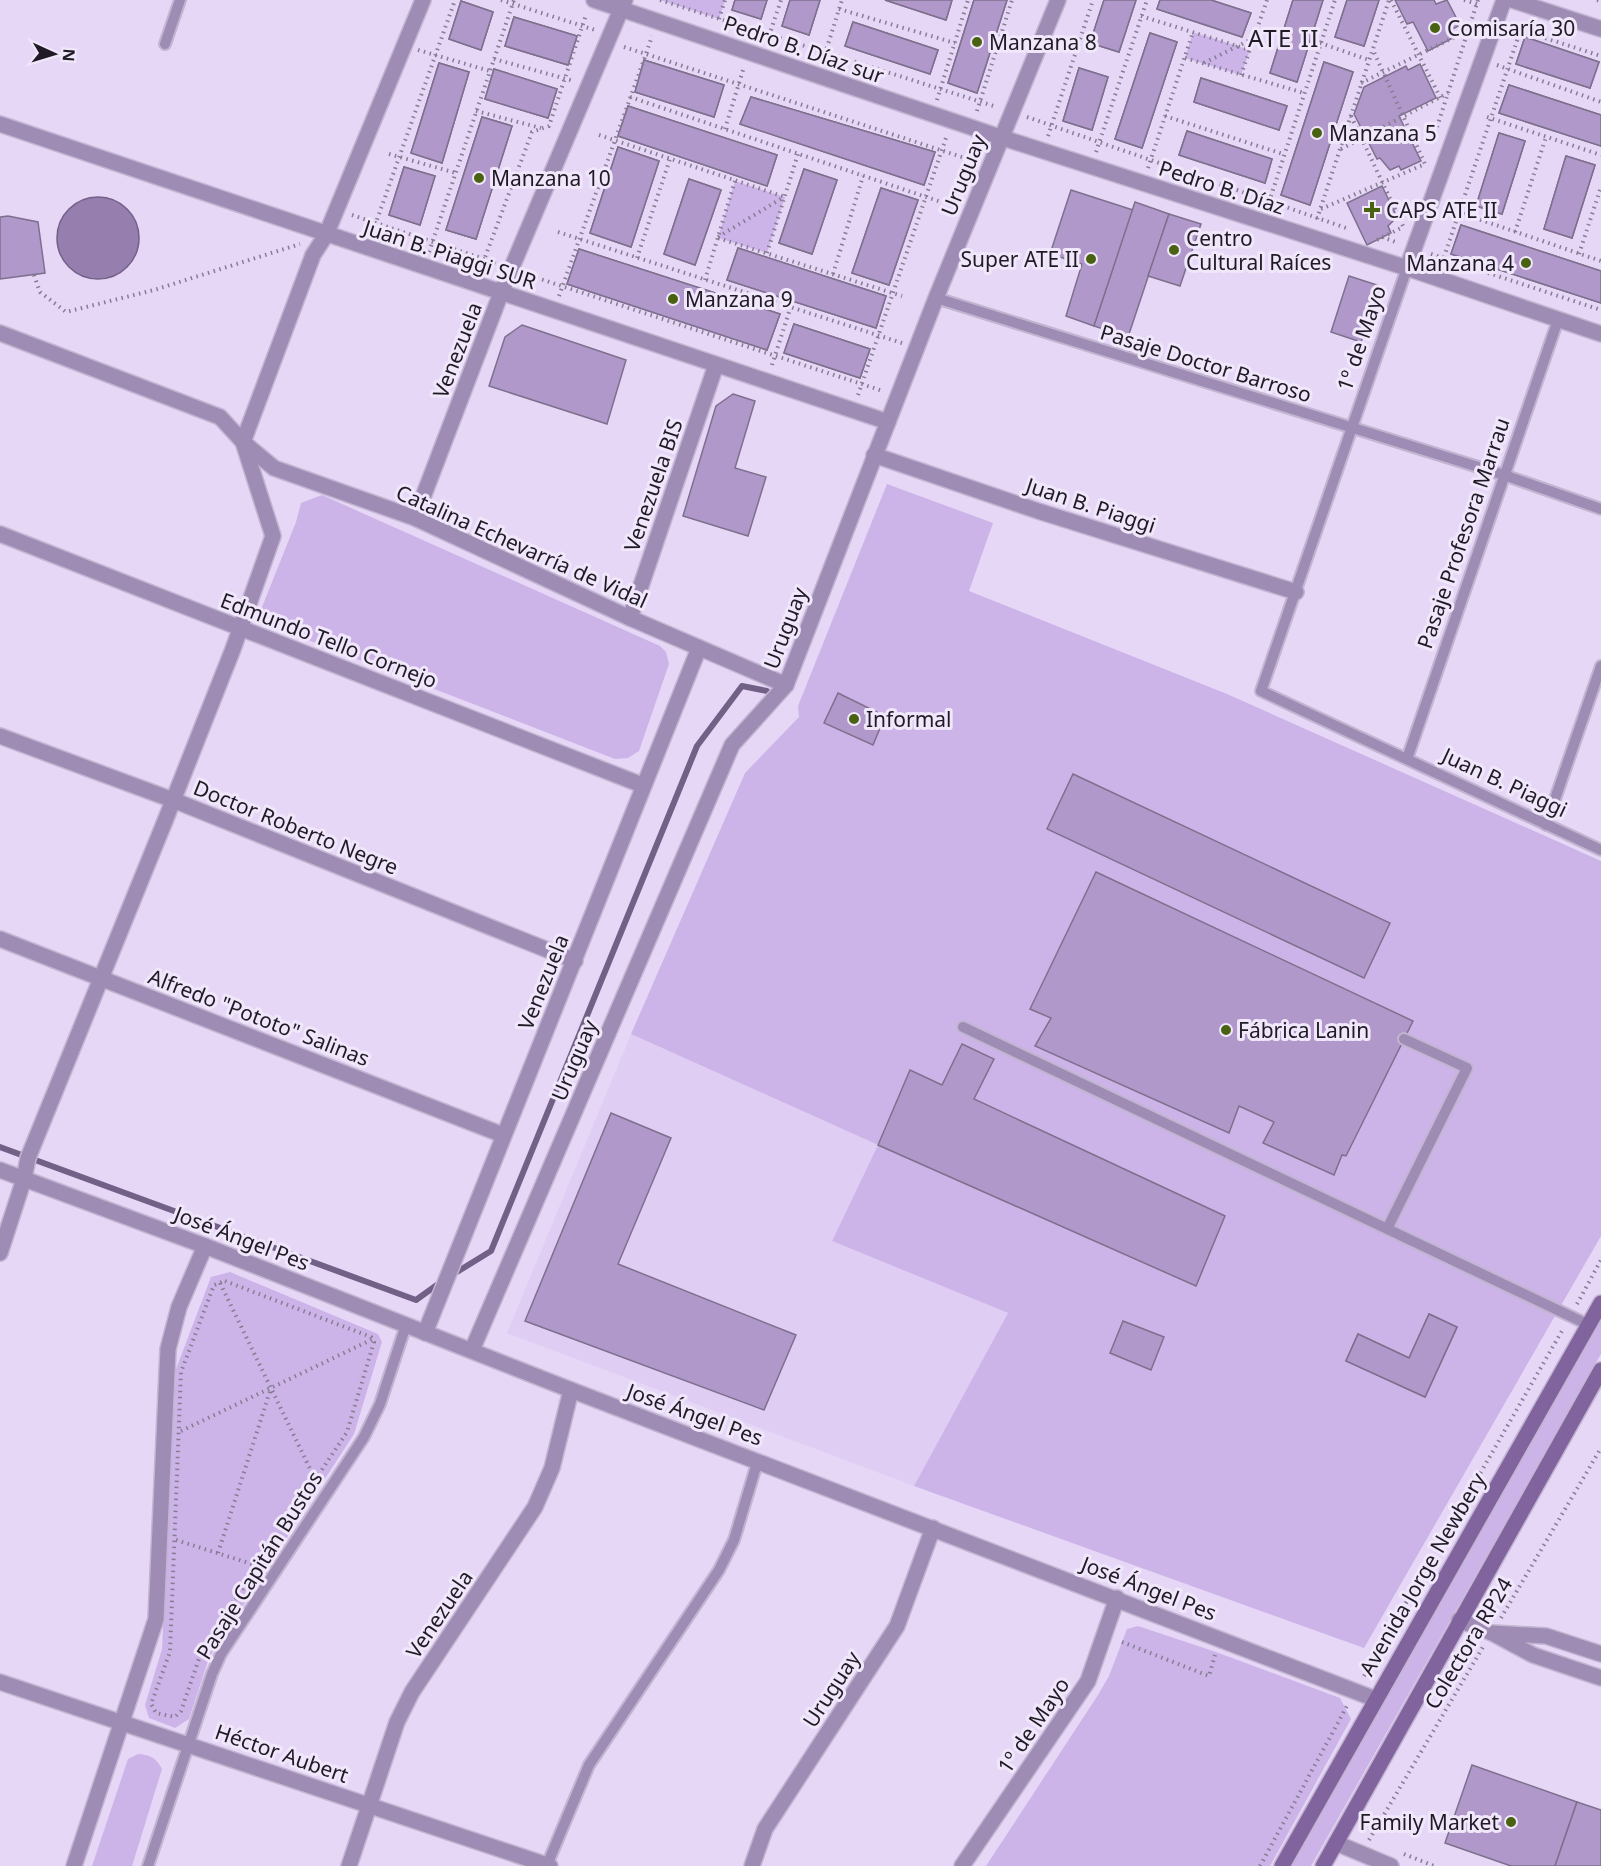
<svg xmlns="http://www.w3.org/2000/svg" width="1601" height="1866" font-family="'Noto Sans',sans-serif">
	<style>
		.built { fill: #e0cdf4 }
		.green { fill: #cdb4e8 }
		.water { fill: #967eaf; stroke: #736086; stroke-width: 1.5 }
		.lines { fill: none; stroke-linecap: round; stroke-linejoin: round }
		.stream { stroke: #736086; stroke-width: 6 }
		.building { fill: #b098ca; stroke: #7e708d; stroke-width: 1.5 }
		.lane-casing { stroke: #c2b5d1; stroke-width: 14 }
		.street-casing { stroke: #c2b5d1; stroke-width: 18 }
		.secondary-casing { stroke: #c2b5d1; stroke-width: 18 }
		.path { stroke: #877d93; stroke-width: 4; stroke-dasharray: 1.5 4.5; stroke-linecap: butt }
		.lane { stroke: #9f8cb4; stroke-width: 10 }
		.street { stroke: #9f8cb4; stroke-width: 15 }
		.secondary { stroke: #81649e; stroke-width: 15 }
		.poi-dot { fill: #486212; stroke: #f0e7fb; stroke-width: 2 }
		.labels { text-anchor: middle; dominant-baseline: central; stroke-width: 6; stroke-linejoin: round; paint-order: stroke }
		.poi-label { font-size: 21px; fill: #201a26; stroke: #f0e7fb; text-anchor: start }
		.street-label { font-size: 21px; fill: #201a26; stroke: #f0e7fb }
		.quarter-label { font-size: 24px; letter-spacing: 1.5px; fill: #201a26; stroke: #f0e7fb }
	</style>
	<rect width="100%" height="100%" fill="#e6d7f7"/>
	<polygon class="built" points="631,1034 878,1145 832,1241 1008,1313 914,1486 507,1333"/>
	<g class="green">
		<polygon points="660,0 725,0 719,19"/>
		<polygon points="1193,32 1250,50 1241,75 1185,58"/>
		<polygon points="735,181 785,197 767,253 718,238"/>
		<polygon points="887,484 993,523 969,591 1227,694 1601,861 1601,1236 1364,1648 914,1486 1008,1313 832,1241 878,1145 631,1034 745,773 799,717 798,706"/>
		<polygon points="322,495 660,646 666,652 669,664 639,751 628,758 615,759 264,623 260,612 296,522 301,503"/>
		<polygon points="230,1272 378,1334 382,1342 354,1434 209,1658 189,1719 175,1728 149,1718 145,1705 162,1649 176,1369 211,1277"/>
		<polygon points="1601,1317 1601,1354 1311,1866 1291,1866"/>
		<polygon points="1138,1626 1216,1652 1340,1698 1351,1719 1270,1866 986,1866 1098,1695 1109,1676 1127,1629"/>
		<path d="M138,1754C151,1755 156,1758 162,1769L132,1866H92L128,1759Z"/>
	</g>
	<circle class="water" cx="98" cy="238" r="41"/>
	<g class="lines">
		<g class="stream">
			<polyline points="0,1147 416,1300 441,1282"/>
			<polyline points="452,1275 491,1251 697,746 742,686 767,691"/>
		</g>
	</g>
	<g class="building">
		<polygon points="735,0 767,0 761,19 732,10"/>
		<polygon points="735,0 767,0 761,19 732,10"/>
		<polygon points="790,0 820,0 809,35 782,26"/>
		<polygon points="790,0 820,0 809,35 782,26"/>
		<polygon points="885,0 952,0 946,20"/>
		<polygon points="885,0 952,0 946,20"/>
		<polygon points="974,0 1007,0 977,93 948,83"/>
		<polygon points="974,0 1007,0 977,93 948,83"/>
		<polygon points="1104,0 1136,0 1119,52 1090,43"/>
		<polygon points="1104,0 1136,0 1119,52 1090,43"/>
		<polygon points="1160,0 1211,0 1251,13 1242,37 1157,9"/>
		<polygon points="1160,0 1211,0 1251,13 1242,37 1157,9"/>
		<polygon points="1293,0 1323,0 1297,82 1270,73"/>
		<polygon points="1293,0 1323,0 1297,82 1270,73"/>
		<polygon points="1347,0 1379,0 1364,46 1335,37"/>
		<polygon points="1347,0 1379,0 1364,46 1335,37"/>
		<polygon points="1395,0 1434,0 1436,4 1447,0 1460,25 1449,31 1453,38 1428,51 1413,22 1407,24"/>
		<polygon points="461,1 493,12 481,50 449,39"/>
		<polygon points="461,1 493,12 481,50 449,39"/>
		<polygon points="514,17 577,36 568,65 505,46"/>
		<polygon points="514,17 577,36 568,65 505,46"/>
		<polygon points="853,22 938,50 930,74 845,46"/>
		<polygon points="853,22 938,50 930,74 845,46"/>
		<polygon points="1150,33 1177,42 1142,148 1115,139"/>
		<polygon points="1150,33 1177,42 1142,148 1115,139"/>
		<polygon points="1525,37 1599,62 1590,88 1516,64"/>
		<polygon points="1525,37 1599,62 1590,88 1516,64"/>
		<polygon points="644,60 724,85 714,117 635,92"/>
		<polygon points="644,60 724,85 714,117 635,92"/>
		<polygon points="1324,62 1353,72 1310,205 1281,195"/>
		<polygon points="1324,62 1353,72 1310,205 1281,195"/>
		<polygon points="439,63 469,72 442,163 411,153"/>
		<polygon points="439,63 469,72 442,163 411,153"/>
		<polygon points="1420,64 1436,98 1399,116 1421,161 1401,170 1399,166 1390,170 1380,158 1377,159 1354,114 1364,87 1406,66 1408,70"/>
		<polygon points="1079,68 1108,77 1092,130 1063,121"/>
		<polygon points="1079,68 1108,77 1092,130 1063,121"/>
		<polygon points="494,69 557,89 548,118 485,99"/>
		<polygon points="494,69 557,89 548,118 485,99"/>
		<polygon points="1201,78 1287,106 1279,130 1194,102"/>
		<polygon points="1201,78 1287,106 1279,130 1194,102"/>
		<polygon points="1509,85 1601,115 1601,146 1499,113"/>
		<polygon points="1509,85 1601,115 1601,146 1499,113"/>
		<polygon points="751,97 935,152 924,185 740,124"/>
		<polygon points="751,97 935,152 924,185 740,124"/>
		<polygon points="628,106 777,155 767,186 618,136"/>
		<polygon points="628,106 777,155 767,186 618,136"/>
		<polygon points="482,117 512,126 476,239 446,230"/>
		<polygon points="482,117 512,126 476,239 446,230"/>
		<polygon points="1187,131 1272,159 1265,183 1179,155"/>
		<polygon points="1187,131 1272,159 1265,183 1179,155"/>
		<polygon points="1499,133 1525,141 1502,214 1476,206"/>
		<polygon points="1499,133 1525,141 1502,214 1476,206"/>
		<polygon points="618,147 659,161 631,247 590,233"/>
		<polygon points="618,147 659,161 631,247 590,233"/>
		<polygon points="1566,156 1595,165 1572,238 1544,229"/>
		<polygon points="1566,156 1595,165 1572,238 1544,229"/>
		<polygon points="404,167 435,176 420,225 389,215"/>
		<polygon points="404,167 435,176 420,225 389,215"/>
		<polygon points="804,169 837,180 812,254 779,243"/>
		<polygon points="804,169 837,180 812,254 779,243"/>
		<polygon points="689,179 721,190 695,265 664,254"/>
		<polygon points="689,179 721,190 695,265 664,254"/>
		<polygon points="1382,186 1397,217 1388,226 1391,233 1367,245 1347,203"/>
		<polygon points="881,188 918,200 889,285 852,273"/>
		<polygon points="881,188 918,200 889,285 852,273"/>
		<polygon points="1071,190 1133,210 1094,326 1066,316 1082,264 1050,254"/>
		<polygon points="1135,202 1169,214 1128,337 1094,326"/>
		<polygon points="1169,214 1201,224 1180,286 1148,276"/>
		<polygon points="8,216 38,222 45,273 0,279 0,217"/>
		<polygon points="1461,225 1601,271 1601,303 1451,254"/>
		<polygon points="1461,225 1601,271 1601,303 1451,254"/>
		<polygon points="738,248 886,296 876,328 727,280"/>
		<polygon points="738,248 886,296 876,328 727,280"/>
		<polygon points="579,249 780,314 767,350 567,284"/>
		<polygon points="579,249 780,314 767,350 567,284"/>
		<polygon points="1349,276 1380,286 1361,342 1331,332"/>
		<polygon points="794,324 870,349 860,378 784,353"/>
		<polygon points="794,324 870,349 860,378 784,353"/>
		<polygon points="522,325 626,360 607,424 489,386 505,337"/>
		<polygon points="733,394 755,401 735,468 766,477 748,536 683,516 716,406"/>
		<polygon points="838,693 885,716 873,745 824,723"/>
		<polygon points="1073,774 1390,923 1364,978 1047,829"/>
		<polygon points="1096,872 1413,1021 1346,1156 1342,1155 1334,1175 1263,1143 1274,1122 1239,1106 1229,1133 1035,1046 1051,1018 1030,1009"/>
		<polygon points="962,1044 994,1059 974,1099 1225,1216 1196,1286 878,1145 910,1070 942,1085"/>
		<polygon points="611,1113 671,1138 618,1264 796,1335 764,1410 525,1321"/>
		<polygon points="1429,1314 1457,1327 1425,1397 1346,1361 1358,1334 1409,1358"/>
		<polygon points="1429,1314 1457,1327 1425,1397 1346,1361 1358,1334 1409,1358"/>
		<polygon points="1123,1321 1164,1337 1151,1370 1110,1353"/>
		<polygon points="1472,1765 1577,1802 1555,1866 1511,1866 1445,1843"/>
		<polygon points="1577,1802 1601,1810 1601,1866 1555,1866"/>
	</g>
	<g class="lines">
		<g class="lane-casing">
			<g id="lane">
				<polyline points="165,44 180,0"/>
				<polyline points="1407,268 1261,691 1601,850"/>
				<polyline points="936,298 1504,475 1601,509"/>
				<polyline points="1407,759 1558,320"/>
				<polyline points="1546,825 1601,666"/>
				<polyline points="963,1027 1589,1325"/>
				<polyline points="1388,1227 1467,1068 1404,1039"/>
				<polyline points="547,1865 589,1765 719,1570 734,1540 758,1460"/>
				<polyline points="148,1866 212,1674 221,1654 364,1437 380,1404 406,1325"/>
			</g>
		</g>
		<g class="street-casing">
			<g id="street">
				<polyline points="594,0 1000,137 1407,268 1601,334"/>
				<polyline points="1512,0 1601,29"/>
				<polyline points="0,124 888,422"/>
				<polyline points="1407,268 1504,0"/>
				<polyline points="0,333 220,417 243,442 274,468 415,518 630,618 786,685"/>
				<polyline points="874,455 1038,511 1296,592"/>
				<polyline points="415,518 501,293 625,0"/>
				<polyline points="0,534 642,785"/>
				<polyline points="630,618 716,365"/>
				<polyline points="0,736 173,800 575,961"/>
				<polyline points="0,939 503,1135"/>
				<polyline points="0,1170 205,1246 571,1390 1375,1699"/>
				<polyline points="0,1253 24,1179 28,1158 165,821 233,649 273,536 243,442 313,255 326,235 423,0"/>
				<polyline points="425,1333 699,648"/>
				<polyline points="472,1350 732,745 786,685 936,298 1058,0"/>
				<polyline points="1459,1620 1492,1633 1546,1636 1601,1654"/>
				<polyline points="1494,1634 1533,1655 1601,1678"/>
				<polyline points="0,1682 550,1866"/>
				<polyline points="1336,1843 1391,1866"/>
				<polyline points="74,1866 156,1619 168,1349 179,1307 205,1246"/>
				<polyline points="349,1866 397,1722 412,1692 535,1507 552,1468 571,1390"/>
				<polyline points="752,1866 765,1829 897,1626 933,1528"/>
				<polyline points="962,1866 1088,1681 1117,1598"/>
			</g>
		</g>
		<g class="secondary-casing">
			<g id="secondary">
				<polyline points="1282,1866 1601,1303"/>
				<polyline points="1323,1866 1601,1370"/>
			</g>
		</g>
		<g class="path">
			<polyline points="501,0 595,30"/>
			<polyline points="660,0 997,107"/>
			<polyline points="1391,0 1441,99"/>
			<polyline points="1464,0 1477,4"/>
			<polyline points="1597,0 1601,1"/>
			<polyline points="839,9 955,43"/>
			<polyline points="1141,16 1250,50"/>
			<polyline points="719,19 725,0"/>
			<polyline points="1511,27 1601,56"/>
			<polyline points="769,36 781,0"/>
			<polyline points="1320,43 1369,60"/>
			<polyline points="624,47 646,54 652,36"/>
			<polyline points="418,50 490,71"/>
			<polyline points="1185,58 1304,93"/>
			<polyline points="494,59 574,81"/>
			<polyline points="823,60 842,0"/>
			<polyline points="1204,63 1254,38"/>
			<polyline points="1497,65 1601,102"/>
			<polyline points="1241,75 1267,0"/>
			<polyline points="1361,83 1467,31"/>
			<polyline points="630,97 941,202"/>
			<polyline points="937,100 968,0"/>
			<polyline points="476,111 541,128"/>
			<polyline points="977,111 1012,0"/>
			<polyline points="1165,116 1283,154"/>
			<polyline points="1351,116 1403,226"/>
			<polyline points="1027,117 1349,229"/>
			<polyline points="1487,117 1601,155"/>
			<polyline points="1437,127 1478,0"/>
			<polyline points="725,129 744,67"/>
			<polyline points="599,135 785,197"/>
			<polyline points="1048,136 1093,0"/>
			<polyline points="1341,149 1448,93"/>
			<polyline points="1096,152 1147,0"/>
			<polyline points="389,154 456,173"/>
			<polyline points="1148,168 1193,32"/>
			<polyline points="1269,202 1335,0"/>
			<polyline points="1446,208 1601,261"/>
			<polyline points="1321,209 1425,164 1373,50"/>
			<polyline points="352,215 496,263"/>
			<polyline points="1317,219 1389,0"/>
			<polyline points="373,231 455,0"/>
			<polyline points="558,232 902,343"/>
			<polyline points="1515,232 1546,137"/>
			<polyline points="718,237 784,197"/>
			<polyline points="1382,237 1398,243"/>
			<polyline points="718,238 902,296"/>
			<polyline points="1377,240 1403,227"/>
			<polyline points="429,252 514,0"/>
			<polyline points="767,253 798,154"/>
			<polyline points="1431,254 1601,310"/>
			<polyline points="1579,254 1601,187"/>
			<polyline points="637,258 670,159"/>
			<polyline points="1442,263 1524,20"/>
			<polyline points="481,268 532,132 549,126 586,15"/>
			<polyline points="525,274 883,391"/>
			<polyline points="833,274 863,176"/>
			<polyline points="34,275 40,292 66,312 154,290 300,244"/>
			<polyline points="705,280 735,181"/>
			<polyline points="559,296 646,54 974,161"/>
			<polyline points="772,365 790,309"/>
			<polyline points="858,395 947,135"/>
			<polygon points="225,1281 371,1337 374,1342 347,1432 202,1650 181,1711 175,1717 156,1713 151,1704 170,1652 181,1372 214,1285"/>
			<polyline points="220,1283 315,1479"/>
			<polyline points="1577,1304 1601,1260"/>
			<polyline points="181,1431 373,1339"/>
			<polyline points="176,1540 258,1566"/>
			<polyline points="218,1553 271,1388"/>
			<polyline points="1501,1618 1601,1448"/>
			<polyline points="1122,1642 1209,1676 1215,1655"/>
			<polyline points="1364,1676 1563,1329"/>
			<polyline points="1369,1840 1483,1647"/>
			<polyline points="1404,1854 1434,1866"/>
			<polyline points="1260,1866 1347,1706"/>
		</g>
		<use href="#lane" class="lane"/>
		<use href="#street" class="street"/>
		<use href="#secondary" class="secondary"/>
	</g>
	<g class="poi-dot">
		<circle cx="1435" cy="28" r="6"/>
		<circle cx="977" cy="42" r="6"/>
		<circle cx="1317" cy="133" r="6"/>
		<circle cx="479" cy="178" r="6"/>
		<path d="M1369 201h6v6h6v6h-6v6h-6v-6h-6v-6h6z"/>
		<circle cx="1174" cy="250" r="6"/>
		<circle cx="1091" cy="259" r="6"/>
		<circle cx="1526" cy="263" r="6"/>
		<circle cx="673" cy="299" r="6"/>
		<circle cx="854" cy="719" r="6"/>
		<circle cx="1226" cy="1030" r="6"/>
		<circle cx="1511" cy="1822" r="6"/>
	</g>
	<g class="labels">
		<g class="poi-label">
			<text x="1447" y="28">Comisaría 30</text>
			<text x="989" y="42">Manzana 8</text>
			<text x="1329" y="133">Manzana 5</text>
			<text x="491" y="178">Manzana 10</text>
			<text x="1386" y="210">CAPS ATE II</text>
			<text x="1186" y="238">Centro<tspan x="1186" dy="24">Cultural Raíces</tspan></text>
			<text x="1079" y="259" text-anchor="end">Super ATE II</text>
			<text x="1514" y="263" text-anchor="end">Manzana 4</text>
			<text x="685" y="299">Manzana 9</text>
			<text x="866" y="719">Informal</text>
			<text x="1238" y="1030">Fábrica Lanin</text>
			<text x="1499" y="1822" text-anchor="end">Family Market</text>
		</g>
		<g class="street-label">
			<text transform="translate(804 49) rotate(19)">Pedro B. Díaz sur</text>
			<text transform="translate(963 175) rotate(-68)">Uruguay</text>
			<text transform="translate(1222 187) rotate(18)">Pedro B. Díaz</text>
			<text transform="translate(450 254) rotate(18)">Juan B. Piaggi SUR</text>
			<text transform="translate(1361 338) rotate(-71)">1º de Mayo</text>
			<text transform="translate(457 350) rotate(-69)">Venezuela</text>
			<text transform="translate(1206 363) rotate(17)">Pasaje Doctor Barroso</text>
			<text transform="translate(653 485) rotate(-71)">Venezuela BIS</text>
			<text transform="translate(1091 505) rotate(18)">Juan B. Piaggi</text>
			<text transform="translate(1463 533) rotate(-71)">Pasaje Profesora Marrau</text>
			<text transform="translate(522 546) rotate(24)">Catalina Echevarría de Vidal</text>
			<text transform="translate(785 628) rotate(-69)">Uruguay</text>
			<text transform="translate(329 640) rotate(21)">Edmundo Tello Cornejo</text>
			<text transform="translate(1505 782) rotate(25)">Juan B. Piaggi</text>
			<text transform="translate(296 827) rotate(22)">Doctor Roberto Negre</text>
			<text transform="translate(543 982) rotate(-68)">Venezuela</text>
			<text transform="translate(259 1017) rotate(21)">Alfredo "Pototo" Salinas</text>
			<text transform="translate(574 1060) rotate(-67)">Uruguay</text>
			<text transform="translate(242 1238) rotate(21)">José Ángel Pes</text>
			<text transform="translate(695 1414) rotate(20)">José Ángel Pes</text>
			<text transform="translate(259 1565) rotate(-58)">Pasaje Capitán Bustos</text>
			<text transform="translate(1422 1574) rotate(-60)">Avenida Jorge Newbery</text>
			<text transform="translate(1149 1588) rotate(21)">José Ángel Pes</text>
			<text transform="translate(439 1614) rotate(-56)">Venezuela</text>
			<text transform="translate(1468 1643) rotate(-59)">Colectora RP24</text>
			<text transform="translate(831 1689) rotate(-57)">Uruguay</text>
			<text transform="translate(1033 1725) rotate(-56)">1º de Mayo</text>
			<text transform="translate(282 1753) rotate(19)">Héctor Aubert</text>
		</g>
		<g class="quarter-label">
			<text x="1284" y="37">ATE II</text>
		</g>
	</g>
	<g transform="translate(54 54) rotate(94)" stroke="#f0e7fb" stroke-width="4.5" paint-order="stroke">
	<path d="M0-4.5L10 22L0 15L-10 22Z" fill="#201a26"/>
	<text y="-9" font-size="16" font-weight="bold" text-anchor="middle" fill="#201a26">N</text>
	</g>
</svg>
